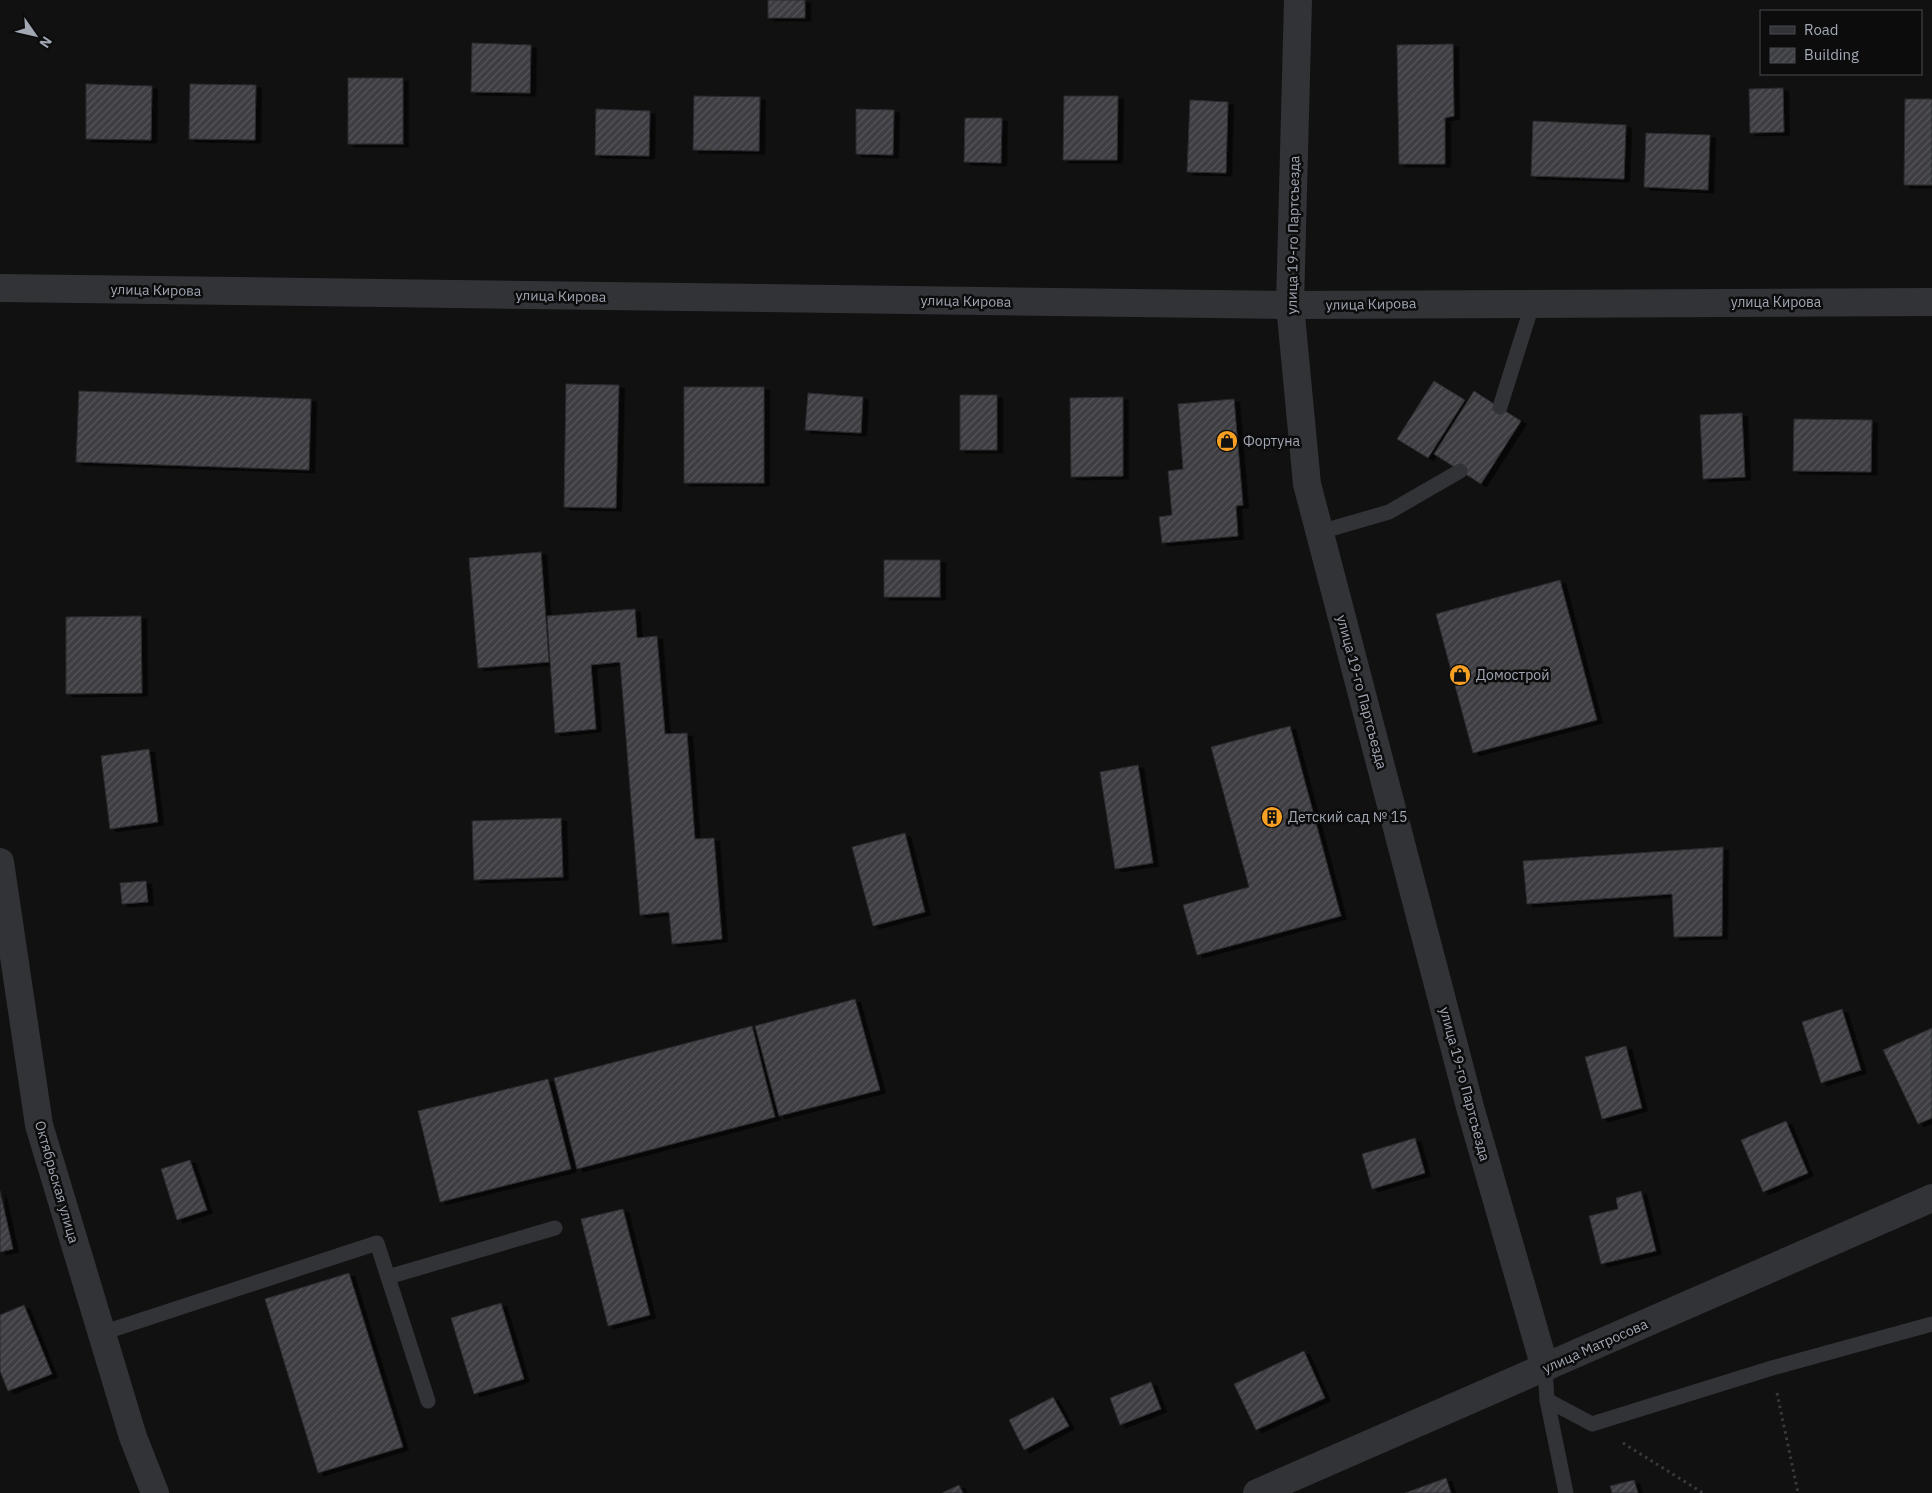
<svg xmlns="http://www.w3.org/2000/svg" width="1932" height="1493" font-family="'IBM Plex Sans',sans-serif">
	<style>
		.building { fill: url(#building-hatch); stroke: #2b2b2e; filter: url(#shadow) }
		.lines { fill: none; stroke-linecap: round; stroke-linejoin: round }
		.path { stroke: #383a3e; stroke-width: 3; stroke-dasharray: 2.5 4; stroke-linecap: butt }
		.lane { stroke: #323337; stroke-width: 15 }
		.street { stroke: #323337; stroke-width: 28 }
		.labels { text-anchor: middle; dominant-baseline: central; stroke-width: 5; stroke-linejoin: round; paint-order: stroke }
		.street-label { font-size: 14px; fill: #a1a8b4; stroke: #0c0c0d }
		.poi-label { font-size: 14px; fill: #a1a8b4; stroke: #0c0c0d; text-anchor: start }
	</style>
	<defs>
		<pattern id="building-hatch" width="6" height="6" patternUnits="userSpaceOnUse" patternTransform="scale(1.25)"><rect width="6" height="6" fill="#3d3e42"/><path d="M-1 1l2-2M0 6l6-6M5 7l2-2" fill="none" stroke="#56575b"/></pattern>
		<filter id="shadow"><feDropShadow dx="5.5" dy="3" stdDeviation="0" flood-color="#0009"/></filter>
	</defs>
	<rect width="100%" height="100%" fill="#111112"/>
	<g class="building">
		<rect x="768" y="0" width="37" height="18"/>
		<polygon points="472,43 531,45 530,93 471,92"/>
		<polygon points="1453,44 1454,116 1445,118 1445,164 1399,164 1397,45"/>
		<rect x="348" y="78" width="55" height="66"/>
		<polygon points="86,84 152,86 151,140 86,139"/>
		<polygon points="190,84 256,85 255,140 189,139"/>
		<polygon points="1783,88 1784,132 1750,133 1749,89"/>
		<polygon points="694,96 760,97 759,151 693,150"/>
		<polygon points="1064,96 1118,96 1117,160 1063,160"/>
		<polygon points="1905,99 1932,99 1932,185 1904,185"/>
		<polygon points="1190,100 1228,102 1226,173 1187,172"/>
		<polygon points="596,109 650,111 649,156 595,155"/>
		<polygon points="856,109 894,110 893,155 856,154"/>
		<polygon points="965,118 1002,118 1001,163 964,162"/>
		<polygon points="1533,121 1626,125 1624,179 1531,176"/>
		<polygon points="1646,133 1710,135 1708,190 1644,187"/>
		<polygon points="1434,381 1465,400 1428,458 1397,439"/>
		<polygon points="566,384 619,385 616,508 564,507"/>
		<rect x="684" y="387" width="80" height="96"/>
		<polygon points="79,391 311,399 309,470 76,462"/>
		<polygon points="1474,391 1521,421 1481,484 1434,454"/>
		<polygon points="808,393 863,397 861,433 805,430"/>
		<rect x="960" y="395" width="37" height="55"/>
		<polygon points="1123,397 1123,476 1071,477 1070,398"/>
		<polygon points="1234,399 1243,505 1236,506 1238,536 1162,543 1159,517 1172,515 1168,471 1183,469 1178,404"/>
		<polygon points="1742,413 1745,477 1703,479 1700,415"/>
		<polygon points="1794,419 1872,420 1871,472 1793,471"/>
		<polygon points="541,552 549,662 478,668 469,558"/>
		<rect x="884" y="560" width="56" height="37"/>
		<polygon points="1560,580 1597,720 1473,753 1436,614"/>
		<polygon points="635,609 637,638 657,636 665,734 687,733 695,839 714,838 722,939 672,944 669,912 640,915 620,662 591,665 596,729 555,733 547,616"/>
		<polygon points="141,616 142,693 66,694 66,617"/>
		<polygon points="1290,726 1341,916 1197,955 1183,905 1249,887 1211,747"/>
		<polygon points="149,749 158,822 110,829 101,756"/>
		<polygon points="1138,765 1153,863 1115,869 1100,772"/>
		<polygon points="561,818 563,877 474,880 472,821"/>
		<polygon points="905,833 925,912 873,926 852,847"/>
		<polygon points="1723,847 1722,936 1674,937 1672,894 1527,904 1523,861"/>
		<polygon points="146,881 148,902 122,904 120,883"/>
		<polygon points="855,999 880,1090 779,1116 755,1026"/>
		<polygon points="1842,1009 1861,1070 1821,1083 1802,1022"/>
		<polygon points="752,1026 775,1117 577,1169 554,1078"/>
		<polygon points="1932,1028 1932,1118 1918,1124 1883,1050"/>
		<polygon points="1626,1046 1642,1108 1602,1119 1585,1057"/>
		<polygon points="548,1079 571,1169 440,1202 418,1111"/>
		<polygon points="1786,1121 1808,1173 1763,1192 1741,1140"/>
		<polygon points="1415,1138 1425,1173 1372,1189 1362,1154"/>
		<polygon points="190,1160 207,1210 177,1220 161,1169"/>
		<polygon points="0,1191 13,1249 0,1252"/>
		<polygon points="1641,1191 1656,1251 1601,1264 1589,1216 1618,1209 1616,1198"/>
		<polygon points="623,1209 650,1315 608,1326 581,1219"/>
		<polygon points="349,1273 403,1447 318,1473 265,1299"/>
		<polygon points="501,1303 524,1379 474,1394 451,1318"/>
		<polygon points="24,1305 52,1374 8,1391 0,1371 0,1315"/>
		<polygon points="1304,1351 1325,1398 1256,1430 1234,1384"/>
		<polygon points="1151,1382 1161,1409 1120,1425 1110,1398"/>
		<polygon points="1053,1397 1069,1426 1024,1450 1009,1420"/>
		<polygon points="1446,1478 1451,1493 1405,1493"/>
		<polygon points="1634,1480 1638,1493 1612,1493 1610,1486"/>
		<polygon points="959,1485 963,1493 942,1493"/>
	</g>
	<g class="lines">
		<g class="path">
			<polyline points="1777,1393 1798,1493"/>
			<polyline points="1623,1443 1703,1493"/>
		</g>
		<g class="lane">
			<polyline points="1500,407 1533,302"/>
			<polyline points="1320,532 1389,512 1460,471"/>
			<polyline points="388,1277 555,1228"/>
			<polyline points="102,1333 377,1243 428,1401"/>
			<polyline points="1545,1368 1547,1400 1566,1493"/>
			<polyline points="1547,1400 1592,1424 1772,1368 1932,1324"/>
		</g>
		<g class="street">
			<polyline points="1298,0 1290,305 1307,484 1470,1107 1545,1368"/>
			<polyline points="0,288 1290,305 1932,302"/>
			<polyline points="0,862 39,1125 133,1437 155,1493"/>
			<polyline points="1257,1493 1932,1198"/>
		</g>
	</g>
	<defs>
		<g id="shop-disc" transform="scale(1.125)"><circle r="9.5" fill="#f8a023" stroke="#0c0c0d"/><path d="M-5-2.5h2.3a2.7 3.5 0 0 1 5.4 0H5L5.5 6h-11ZM-1.5-2.5h3a1.5 2.3 0 0 0-3 0Z" fill="#111"/></g>
		<g id="building-disc" transform="scale(1.125)"><circle r="9.5" fill="#f8a023" stroke="#0c0c0d"/><path d="M-4-6H4V6H1V3H-1V6H-4ZM-2.5-4.3h1.7v1.8h-1.7ZM.8-4.3h1.7v1.8H.8ZM-2.5-1h1.7V.8h-1.7ZM.8-1h1.7V.8H.8Z" fill="#111"/></g>
	</defs>
	<g fill-rule="evenodd">
		<use href="#shop-disc" x="1227" y="441"/>
		<use href="#shop-disc" x="1460" y="675"/>
		<use href="#building-disc" x="1272" y="817"/>
	</g>
	<g class="labels">
		<g class="street-label">
			<text transform="translate(1293 235) rotate(-89)">улица 19-го Партсъезда</text>
			<text transform="translate(156 290) rotate(1)">улица Кирова</text>
			<text transform="translate(561 296) rotate(1)">улица Кирова</text>
			<text transform="translate(966 301) rotate(1)">улица Кирова</text>
			<text x="1776" y="302">улица Кирова</text>
			<text transform="translate(1371 304) rotate(-1)">улица Кирова</text>
			<text transform="translate(1362 692) rotate(75)">улица 19-го Партсъезда</text>
			<text transform="translate(1465 1084) rotate(75)">улица 19-го Партсъезда</text>
			<text transform="translate(57 1182) rotate(74)">Октябрьская улица</text>
			<text transform="translate(1595 1346) rotate(-24)">улица Матросова</text>
		</g>
		<g class="poi-label">
			<text x="1243" y="441">Фортуна</text>
			<text x="1476" y="675">Домострой</text>
			<text x="1288" y="817">Детский сад № 15</text>
		</g>
	</g>
	<rect x="1760" y="10" width="162" height="65" fill="#0c0c0d" stroke="#484a50"/>
	<rect x="1770" y="26" width="25" height="8" fill="#323337" stroke="#484a50"/>
	<text x="1804" y="35" font-size="15" fill="#a1a8b4">Road</text>
	<rect x="1770" y="48" width="25" height="15" fill="url(#building-hatch)" stroke="#484a50"/>
	<text x="1804" y="60" font-size="15" fill="#a1a8b4">Building</text>
	<g transform="translate(35 35) rotate(124)" stroke="#0c0c0d" stroke-width="4" paint-order="stroke">
	<path d="M0-4L9 19L0 12L-9 19Z" fill="#a1a8b4"/>
	<text y="-8" font-size="14" font-weight="bold" text-anchor="middle" fill="#a1a8b4">N</text>
	</g>
</svg>
